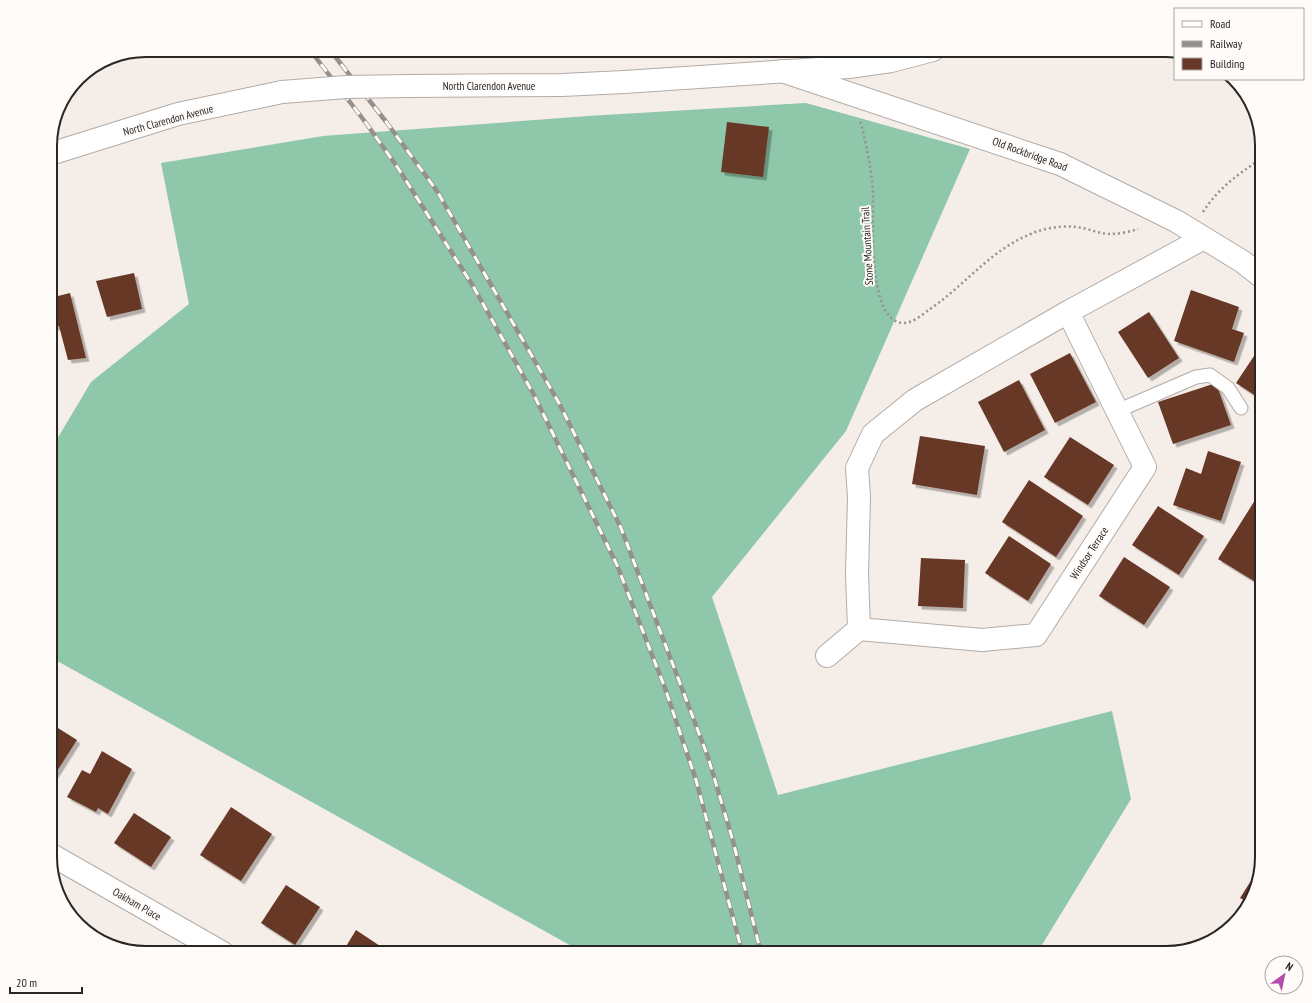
<svg xmlns="http://www.w3.org/2000/svg" width="1312" height="1003" font-family="'PT Sans Narrow',sans-serif">
	<style>
		.forest { fill: #8ec7a9 }
		.building { fill: #673728; filter: url(#shadow) }
		.lines { fill: none; stroke-linecap: round; stroke-linejoin: round }
		.lane-casing { stroke: #b2aba6; stroke-width: 15 }
		.street-casing { stroke: #b2aba6; stroke-width: 24 }
		.secondary-casing { stroke: #b2aba6; stroke-width: 24 }
		.path { stroke: #96908d; stroke-width: 2.5; stroke-dasharray: 2 3; stroke-linecap: butt }
		.lane { stroke: #fff; stroke-width: 13 }
		.street { stroke: #fff; stroke-width: 22 }
		.secondary { stroke: #fff; stroke-width: 22 }
		.rail-casing { stroke: #96908c; stroke-width: 4.5 }
		.rail { stroke: #fefbf9; stroke-width: 3; stroke-dasharray: 9; stroke-linecap: butt }
		.secondary-bridge-casing { stroke: #b2aba6; stroke-width: 24; stroke-linecap: butt }
		.secondary-bridge { stroke: #fff; stroke-width: 22 }
		.labels { text-anchor: middle; dominant-baseline: central; stroke-width: 4; stroke-linejoin: round; paint-order: stroke }
		.street-label { font-size: 11px; fill: #292624; stroke: #fefbf9 }
		.rim { fill: none; stroke: #292624; stroke-width: 2 }
	</style>
	<defs>
		<filter id="shadow"><feDropShadow dx="3.5" dy="3.5" stdDeviation="0" flood-color="#0004"/></filter>
	</defs>
	<rect width="100%" height="100%" fill="#f5ede8"/>
	<polygon class="forest" points="806,103 970,149 846,431 712,597 778,795 1112,711 1131,799 1037,953 584,953 50,657 50,451 91,382 189,304 161,163 323,136 588,116"/>
	<g class="building">
		<polygon points="727,122 769,127 763,177 721,172"/>
		<polygon points="134,273 142,309 107,317 96,281"/>
		<polygon points="1191,290 1239,307 1232,329 1244,333 1234,362 1174,341"/>
		<polygon points="70,293 86,358 68,360 59,326 50,328 50,298"/>
		<polygon points="1149,312 1179,358 1148,378 1118,332"/>
		<polygon points="1262,344 1262,400 1236,383"/>
		<polygon points="1070,353 1096,402 1055,423 1030,374"/>
		<polygon points="1019,380 1045,430 1004,452 978,402"/>
		<polygon points="1216,383 1231,425 1173,444 1158,402"/>
		<polygon points="920,436 985,446 977,495 912,484"/>
		<polygon points="1070,437 1114,465 1088,505 1044,477"/>
		<polygon points="1208,451 1241,462 1221,521 1173,505 1186,468 1201,474"/>
		<polygon points="1029,480 1083,516 1056,557 1002,522"/>
		<polygon points="1262,489 1262,586 1218,559"/>
		<polygon points="1158,506 1204,536 1179,575 1132,545"/>
		<polygon points="1009,536 1051,564 1028,601 985,573"/>
		<polygon points="1124,557 1170,587 1144,625 1099,596"/>
		<polygon points="921,558 965,560 963,608 918,606"/>
		<polygon points="50,723 77,740 52,779 50,777"/>
		<polygon points="102,751 132,769 108,814 98,808 96,812 67,797 82,770 90,774"/>
		<polygon points="231,807 272,834 241,881 200,855"/>
		<polygon points="134,813 171,837 151,867 114,843"/>
		<polygon points="1261,865 1257,888 1249,903 1240,898"/>
		<polygon points="286,885 320,907 295,945 261,923"/>
		<polygon points="83,928 111,943 110,945 87,933"/>
		<polygon points="356,930 389,952 389,953 342,953"/>
	</g>
	<g class="lines">
		<g class="lane-casing">
			<polyline id="lane" points="1117,411 1196,377 1210,375 1228,388 1241,408"/>
		</g>
		<g class="street-casing">
			<g id="street">
				<polyline points="782,71 1060,164 1176,221 1243,262 1262,277"/>
				<polyline points="859,629 982,640 1036,635 1145,467 1068,312"/>
				<polyline points="827,656 859,629 857,574 859,497 857,468 873,434 915,400 1068,312 1204,238"/>
				<polyline points="50,854 223,953"/>
			</g>
		</g>
		<g class="secondary-casing">
			<g id="secondary">
				<polyline points="408,86 562,85 624,82 849,67 891,61 933,50"/>
				<polyline points="50,154 178,114 282,92"/>
			</g>
		</g>
		<g class="path">
			<polyline points="519,50 530,55 623,55 623,60"/>
			<path d="M860,122L862,127C867,149 872,171 873,193C874,217 866,323 904,323C913,323 923,314 930,309C964,286 988,253 1026,236C1040,229 1060,225 1076,227C1087,228 1097,233 1108,234C1118,234 1129,232 1138,229"/>
			<path d="M1203,212C1219,187 1239,174 1262,158"/>
		</g>
		<use href="#lane" class="lane"/>
		<use href="#street" class="street"/>
		<use href="#secondary" class="secondary"/>
		<g class="rail-casing">
			<g id="rail">
				<polyline points="310,50 366,123 398,168 473,286 534,395 617,565 665,688 696,780 739,940 742,953"/>
				<polyline points="330,50 387,123 437,191 559,403 621,528 708,757 733,841 761,953"/>
			</g>
		</g>
		<use href="#rail" class="rail"/>
		<g class="secondary-bridge-casing">
			<polyline id="secondary-bridge" points="282,92 346,87 408,86"/>
		</g>
		<use href="#secondary-bridge" class="secondary-bridge"/>
	</g>
	<g class="labels">
		<g class="street-label">
			<text x="489" y="86">North Clarendon Avenue</text>
			<text transform="translate(168 120) rotate(-15)">North Clarendon Avenue</text>
			<text transform="translate(1030 154) rotate(20)">Old Rockbridge Road</text>
			<text transform="translate(867 246) rotate(-93)">Stone Mountain Trail</text>
			<text transform="translate(1089 553) rotate(-57)">Windsor Terrace</text>
			<text transform="translate(137 904) rotate(30)">Oakham Place</text>
		</g>
	</g>
	<path d="M0 0H1312V1003H0ZM146 57H1166A89 89 0 0 1 1255 146V857A89 89 0 0 1 1166 946H146A89 89 0 0 1 57 857V146A89 89 0 0 1 146 57Z" fill="#fefbf9" fill-rule="evenodd"/>
	<path class="rim" d="M146 57H1166A89 89 0 0 1 1255 146V857A89 89 0 0 1 1166 946H146A89 89 0 0 1 57 857V146A89 89 0 0 1 146 57Z"/>
	<rect x="1174" y="8" width="130" height="72" fill="#fefbf9" stroke="#a9a6a4"/>
	<rect x="1182" y="21" width="20" height="6" fill="#ffffff" stroke="#a9a6a4"/>
	<text x="1210" y="28" font-size="12" fill="#292624">Road</text>
	<rect x="1182" y="41" width="20" height="6" fill="#96908c" stroke="#a9a6a4"/>
	<text x="1210" y="48" font-size="12" fill="#292624">Railway</text>
	<rect x="1182" y="58" width="20" height="12" fill="#673728" stroke="#a9a6a4"/>
	<text x="1210" y="68" font-size="12" fill="#292624">Building</text>
	<g transform="translate(1284 975) rotate(33)"><circle r="19" fill="#fefbf9" stroke="#a9a6a4"/>
	<path d="M0-3L7 15L0 10L-7 15Z" fill="#b64cae"/>
	<text y="-6" font-size="11" font-weight="bold" text-anchor="middle" fill="#292624">N</text>
	</g>
	<path d="M10 987v6h72v-6" fill="none" stroke="#292624" stroke-width="2"/>
	<text x="16" y="987" font-size="12" fill="#292624" stroke="#fefbf9" stroke-width="3" paint-order="stroke">20 m</text>
</svg>
